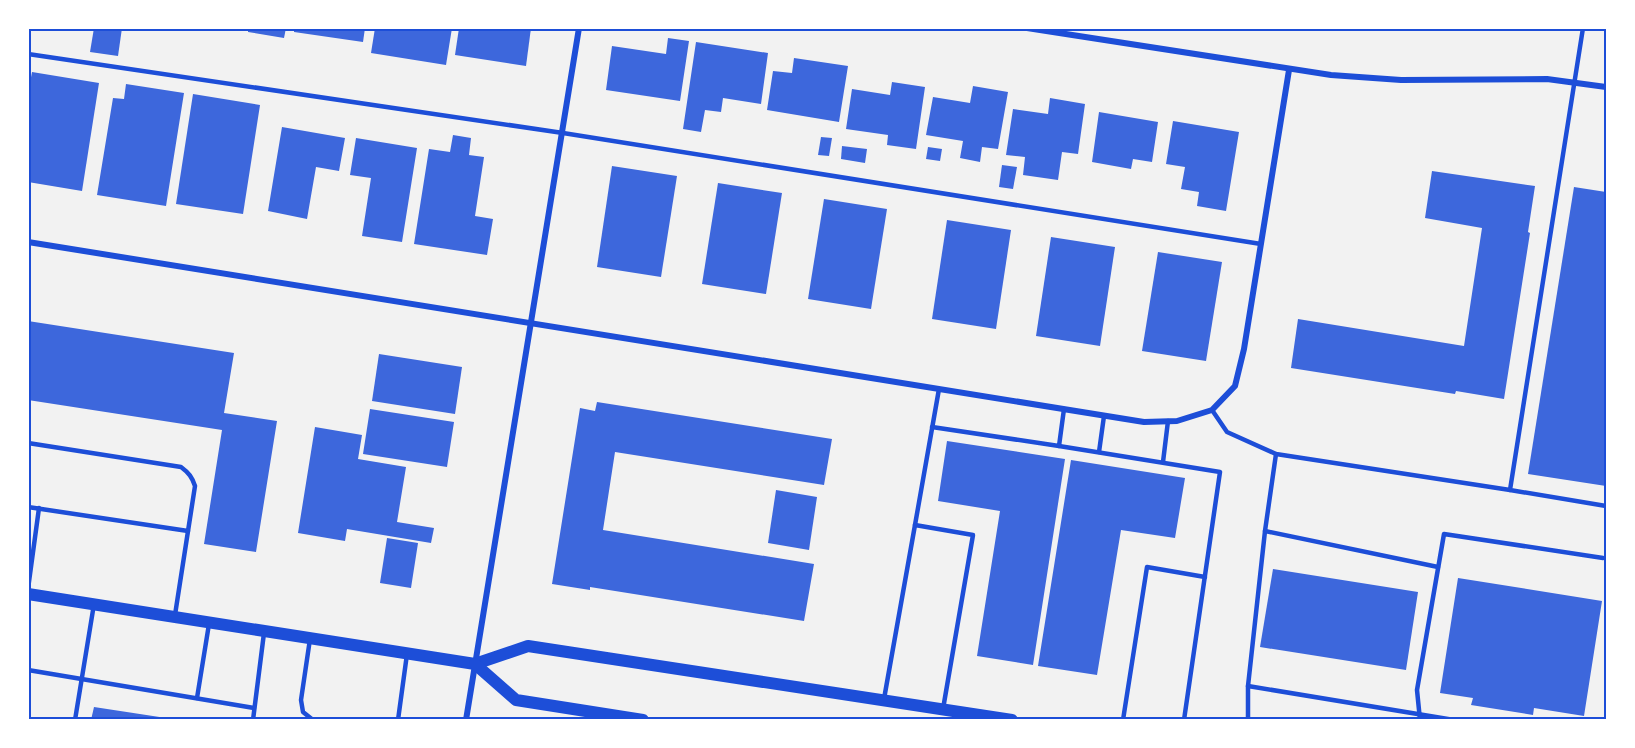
<svg xmlns="http://www.w3.org/2000/svg" width="1635" height="748" font-family="Mulish,sans-serif">
	<style>
		.building { fill: #3d67dc }
		.lines { fill: none; stroke-linecap: round; stroke-linejoin: round }
		.service { stroke: #1d4ed8; stroke-width: 4.5 }
		.minor { stroke: #1d4ed8; stroke-width: 6 }
		.secondary { stroke: #1d4ed8; stroke-width: 12 }
		.neatline { fill: none; stroke: #1d4ed8; stroke-width: 2 }
	</style>
	<rect width="100%" height="100%" fill="#f2f2f2"/>
	<g class="building">
		<polygon points="94,28 122,28 118,56 90,52"/>
		<polygon points="248,28 286,28 284,38 248,32"/>
		<polygon points="294,28 365,28 363,42 294,32"/>
		<polygon points="375,28 452,28 446,65 371,53"/>
		<polygon points="459,28 531,28 526,66 455,55"/>
		<polygon points="668,38 689,41 680,101 606,90 612,46 666,54"/>
		<polygon points="696,42 768,53 761,104 723,98 721,112 705,110 701,132 683,129"/>
		<polygon points="794,58 848,66 839,122 767,110 773,71 792,73"/>
		<polygon points="32,72 99,83 82,191 28,182 28,94"/>
		<polygon points="892,82 925,87 916,149 887,145 888,135 846,129 852,89 890,95"/>
		<polygon points="126,84 184,93 166,206 97,195 113,98 124,99"/>
		<polygon points="973,86 1008,92 998,149 982,147 980,162 960,158 963,141 926,135 933,97 970,103"/>
		<polygon points="193,94 260,105 243,214 176,204"/>
		<polygon points="1050,98 1085,104 1078,154 1062,152 1058,180 1023,175 1025,157 1006,155 1013,109 1048,114"/>
		<polygon points="1099,112 1158,122 1152,162 1133,159 1131,169 1092,162"/>
		<polygon points="1173,121 1239,132 1226,211 1197,206 1199,192 1181,189 1185,167 1166,164"/>
		<polygon points="282,127 345,138 339,171 316,167 307,219 268,211"/>
		<polygon points="453,135 471,138 469,155 484,157 475,216 493,219 487,255 414,244 429,149 450,152"/>
		<polygon points="821,137 832,138 829,156 818,155"/>
		<polygon points="356,138 417,148 402,242 362,236 371,178 350,175"/>
		<polygon points="842,146 867,149 865,163 841,159"/>
		<polygon points="928,147 942,149 940,161 926,159"/>
		<polygon points="1002,165 1017,167 1013,189 999,187"/>
		<polygon points="612,166 677,176 661,277 597,267"/>
		<polygon points="1432,171 1535,186 1528,232 1530,233 1504,399 1456,391 1455,394 1291,368 1298,319 1464,346 1482,228 1425,218"/>
		<polygon points="718,183 782,193 766,294 702,284"/>
		<polygon points="1574,187 1606,192 1606,486 1528,474"/>
		<polygon points="824,199 887,209 871,309 808,299"/>
		<polygon points="947,220 1011,230 996,329 932,319"/>
		<polygon points="1051,237 1115,247 1100,346 1036,336"/>
		<polygon points="1158,252 1222,262 1206,361 1142,351"/>
		<polygon points="28,321 234,353 224,413 277,421 256,552 204,544 222,430 28,400"/>
		<polygon points="379,354 462,367 455,414 372,401"/>
		<polygon points="597,402 832,439 824,485 615,452 603,530 814,564 804,621 590,587 590,590 552,584 580,408 595,411"/>
		<polygon points="370,409 454,422 447,467 363,454"/>
		<polygon points="315,427 362,435 358,459 406,467 397,522 434,528 431,543 347,529 345,541 298,533"/>
		<polygon points="947,441 1065,459 1033,665 977,656 1000,511 938,501"/>
		<polygon points="1071,460 1185,478 1175,538 1121,530 1097,675 1038,666"/>
		<polygon points="776,490 817,497 809,550 768,543"/>
		<polygon points="387,538 418,543 411,588 380,583"/>
		<polygon points="1273,569 1418,592 1406,670 1260,647"/>
		<polygon points="1458,578 1602,601 1584,716 1534,708 1533,715 1471,705 1473,698 1440,693"/>
		<polygon points="94,707 166,718 166,720 91,720"/>
	</g>
	<g class="lines">
		<g class="service">
			<polyline points="1583,28 1510,490 1606,506"/>
			<polyline points="28,54 563,133 1261,244"/>
			<polyline points="1212,410 1227,432 1276,454 1510,490"/>
			<polyline points="932,427 1059,446 1064,409"/>
			<path d="M28,443L181,467C189,473 192,477 195,486L175,615"/>
			<polyline points="1059,446 1220,472 1184,720"/>
			<polyline points="1099,452 1104,416"/>
			<polyline points="1163,462 1168,421"/>
			<polyline points="28,507 188,531"/>
			<polyline points="915,525 939,389"/>
			<polyline points="1265,531 1276,454"/>
			<polyline points="28,589 39,508"/>
			<polyline points="310,639 301,700 303,712 313,720"/>
			<polyline points="28,670 254,708"/>
			<polyline points="1248,686 1265,531 1438,567"/>
			<polyline points="197,698 209,624"/>
			<polyline points="884,699 915,525 973,535 943,709"/>
			<polyline points="75,720 94,604"/>
			<polyline points="253,720 264,633"/>
			<polyline points="398,720 407,654"/>
			<polyline points="1123,720 1147,567 1205,577"/>
			<polyline points="1248,720 1248,686 1454,720"/>
			<polyline points="1420,720 1417,690 1444,534 1603,558"/>
		</g>
		<g class="minor">
			<polyline points="1027,28 1331,75 1401,80 1547,79 1606,87"/>
			<polyline points="28,242 1144,422 1177,421 1212,410 1235,386 1244,349 1289,70"/>
			<polyline points="466,720 579,28"/>
		</g>
		<g class="secondary">
			<polyline points="28,594 475,664 528,646 1012,720"/>
			<polyline points="475,664 516,700 643,720"/>
		</g>
	</g>
	<rect width="1635" height="748" fill="none" stroke="#ffffff" stroke-width="60"/>
	<rect x="30" y="30" width="1575" height="688" class="neatline"/>
</svg>
